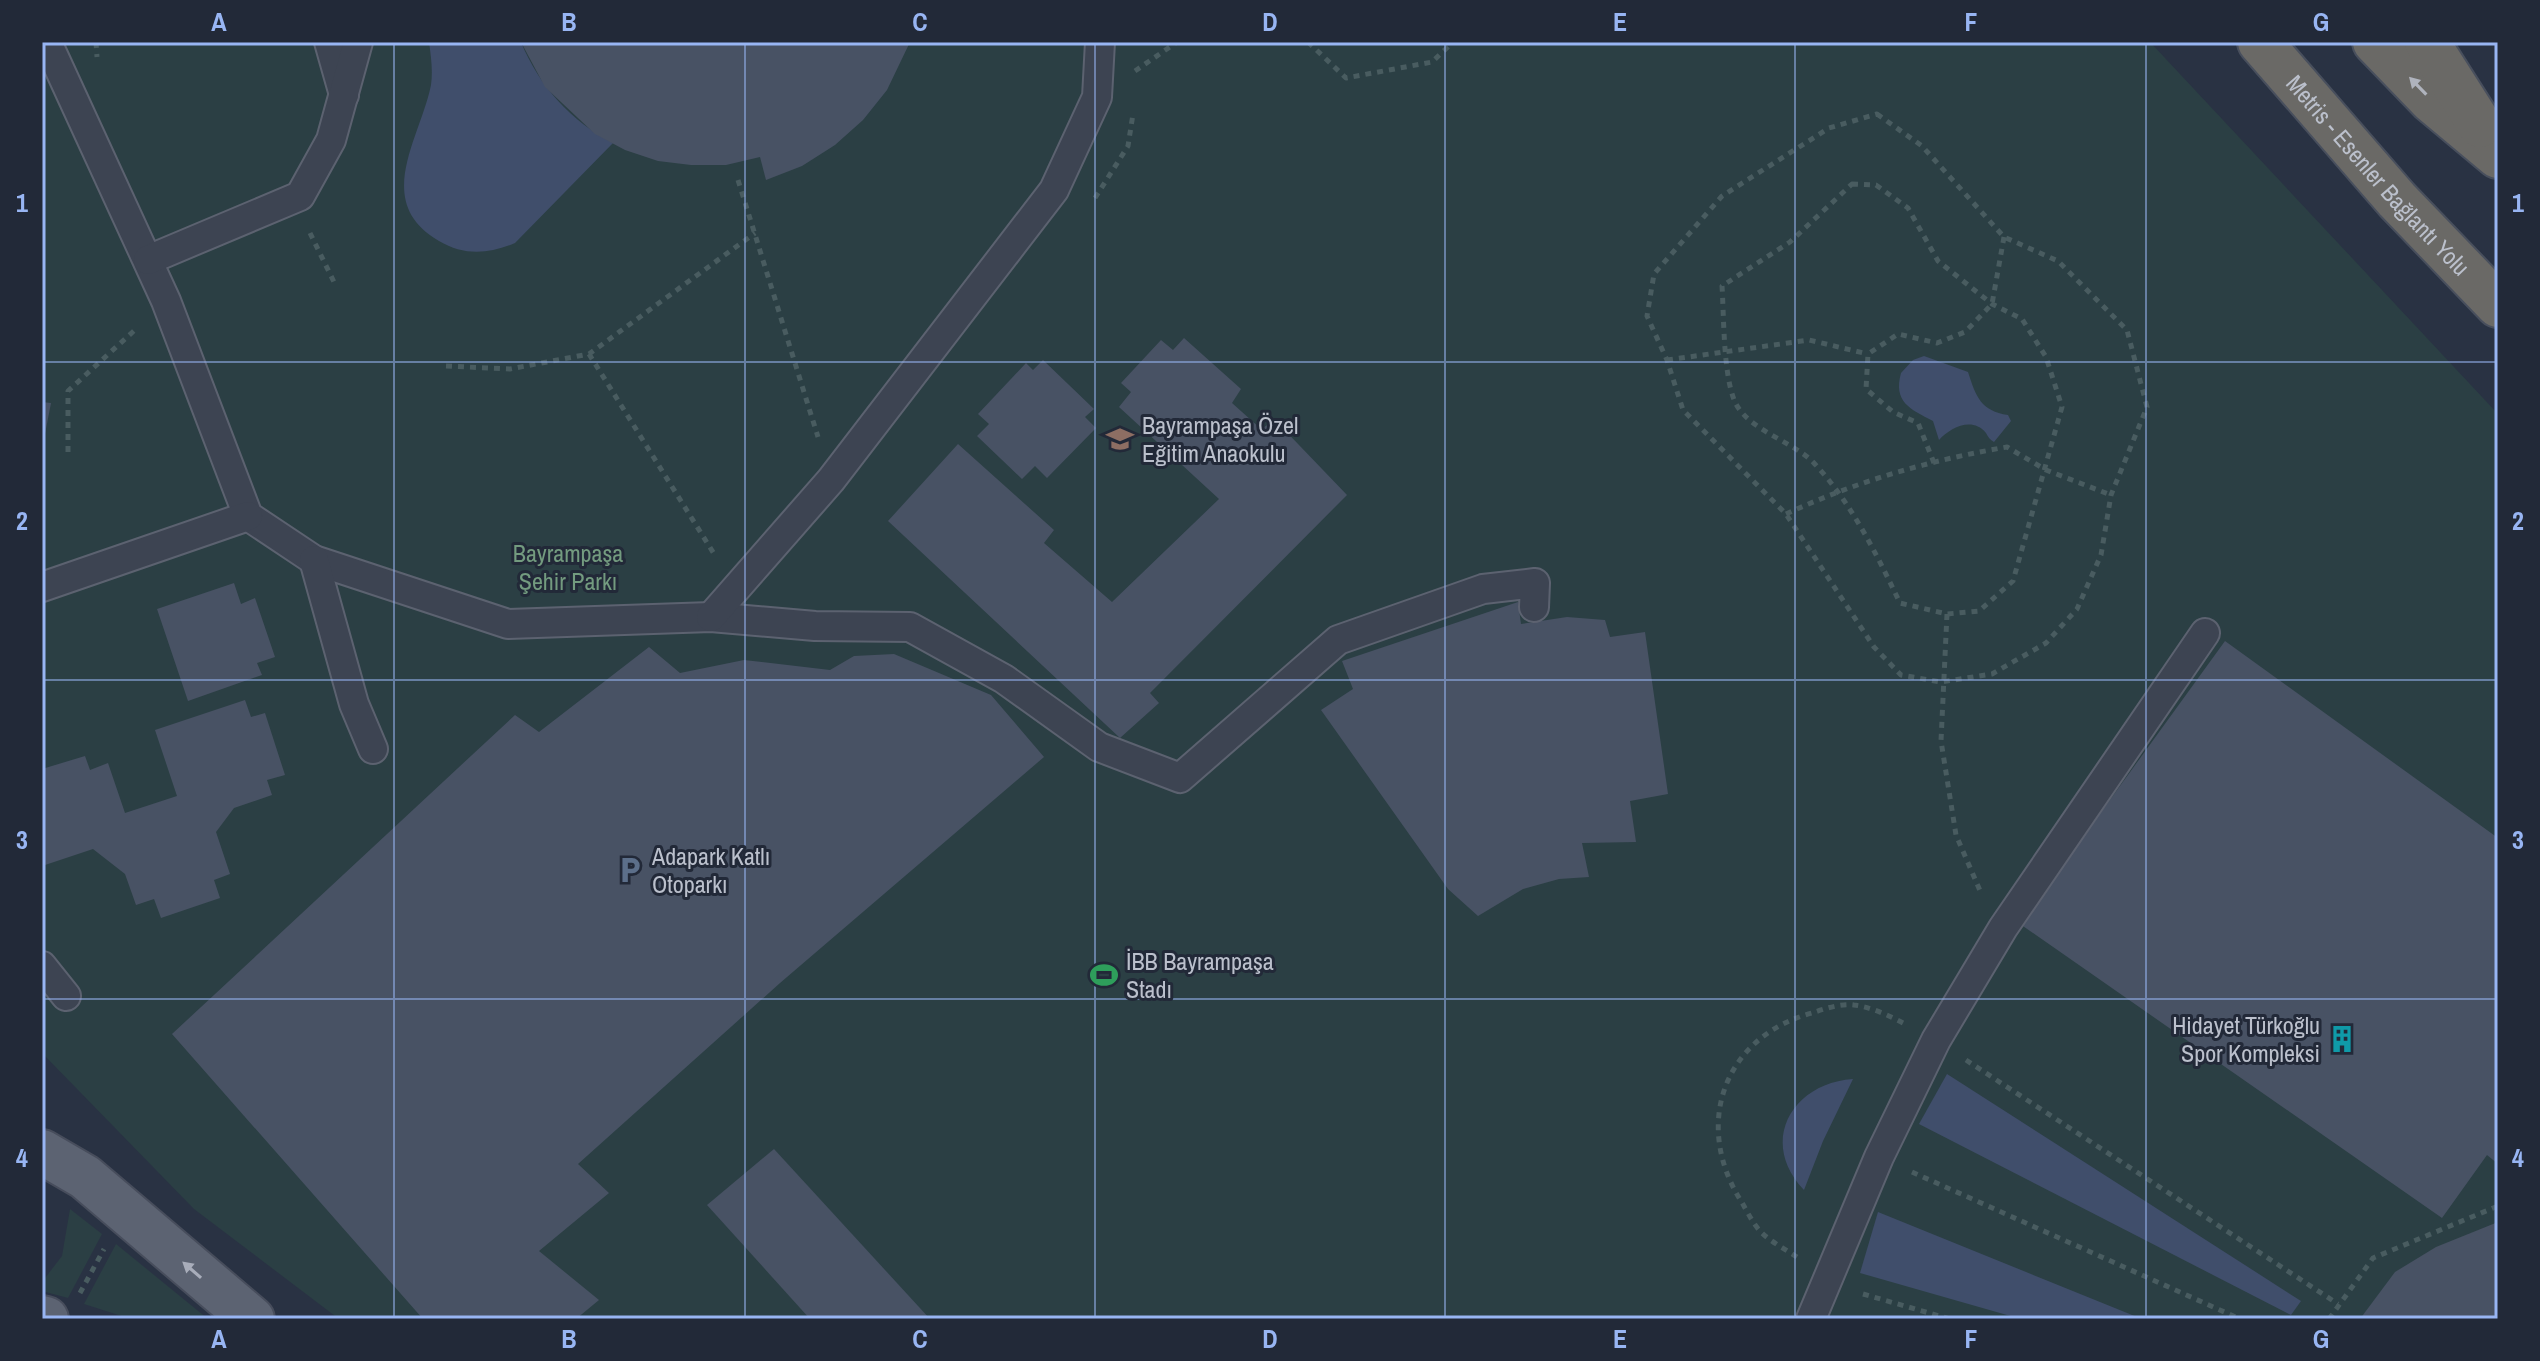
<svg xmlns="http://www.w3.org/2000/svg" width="2540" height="1361" font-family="'Archivo Narrow',sans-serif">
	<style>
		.green { fill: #2b3f44 }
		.water { fill: #404e6b }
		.building { fill: #485264 }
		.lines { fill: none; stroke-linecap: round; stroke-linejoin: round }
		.service-casing { stroke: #5c6270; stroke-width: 32 }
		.primary-casing { stroke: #474d5c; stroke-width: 48 }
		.trunk-casing { stroke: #484f5d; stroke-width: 48 }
		.path { stroke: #495c60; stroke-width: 5; stroke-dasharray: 6 6; stroke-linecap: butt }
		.service { stroke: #3d4452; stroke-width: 28 }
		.primary { stroke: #5c6372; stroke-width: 44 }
		.trunk { stroke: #6a6966; stroke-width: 44 }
		.oneway { fill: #afb3bd }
		.oneway2 { fill: #a8adba }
		.grid { fill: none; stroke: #98b5f3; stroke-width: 2; stroke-opacity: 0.55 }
		.labels { text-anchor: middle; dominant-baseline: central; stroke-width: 6; stroke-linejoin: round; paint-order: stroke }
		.street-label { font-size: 24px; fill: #bbc0cc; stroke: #222938 }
		.poi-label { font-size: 24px; fill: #bbc0cc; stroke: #222938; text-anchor: start }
		.park-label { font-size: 24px; fill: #739b7f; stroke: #222938 }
		.neatline { fill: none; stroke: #98b5f3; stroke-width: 3 }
		.grid-label { font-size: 26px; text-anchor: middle; font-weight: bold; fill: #98b5f3 }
	</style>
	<rect width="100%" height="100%" fill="#293243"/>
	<g class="green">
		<polygon points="42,42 2150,42 2498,414 2498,1319 339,1319 194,1209 42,1053"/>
		<polygon points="70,1209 102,1234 68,1298 42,1291 42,1282 62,1256"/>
		<polygon points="116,1244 208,1319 131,1319 84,1304"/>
	</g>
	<g class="water">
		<path d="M429,42H521C539,86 571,121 613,143L515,243C489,254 464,256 439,241C372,202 420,139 431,85C433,71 431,56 429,42Z"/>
		<path d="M1924,356L1968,372C1976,397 1981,411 2008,415L2011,421L1994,442C1990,440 1988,437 1986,433C1972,416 1950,428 1939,440L1933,421C1910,409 1893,402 1901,373L1913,360Z"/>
		<polygon points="1947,1074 2301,1301 2291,1315 1919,1124"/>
		<path d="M1853,1079L1823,1141L1804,1190C1758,1142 1792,1083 1853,1079Z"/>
		<polygon points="1878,1212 2142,1319 2021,1319 1860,1273"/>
	</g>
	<g class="building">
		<polygon points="521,42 910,42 887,90 863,120 835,145 802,166 766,180 760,157 726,165 691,165 658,161 625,150 595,134 545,87"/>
		<polygon points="1184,338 1241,389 1232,403 1261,429 1275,420 1347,495 1150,693 1159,703 1120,738 888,521 958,444 1054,530 1044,543 1112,602 1219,499 1119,407 1131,392 1121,383 1161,340 1173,350"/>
		<polygon points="1043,360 1094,409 1085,417 1096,428 1047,478 1035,466 1022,479 977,436 989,424 978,414 1026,363 1033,370"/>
		<polygon points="42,402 51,403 43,444 42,444"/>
		<polygon points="234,583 241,604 255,598 275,657 257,663 262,675 188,701 157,609"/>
		<polygon points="1518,602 1521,624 1567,617 1605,620 1610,637 1645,632 1668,794 1630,801 1636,842 1582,843 1589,877 1559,879 1523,889 1478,916 1448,889 1321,710 1353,689 1342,661"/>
		<polygon points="2225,641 2498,838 2498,1164 2487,1155 2442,1218 2020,924"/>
		<polygon points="649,647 680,673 744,660 830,670 854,656 894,654 991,695 1044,757 780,983 578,1164 609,1193 539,1251 599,1300 576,1319 423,1319 172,1034 515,715 539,732"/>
		<polygon points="245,700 251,717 265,713 285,775 267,780 272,795 234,808 216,832 230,874 214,880 220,898 161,918 154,899 136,905 125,874 93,849 42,866 42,769 85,756 90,770 108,763 125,813 177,796 155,730"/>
		<polygon points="774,1149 930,1319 810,1319 707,1205"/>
		<polygon points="2498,1222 2498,1319 2360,1319 2395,1272 2436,1247"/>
	</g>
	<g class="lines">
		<g class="service-casing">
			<g id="service">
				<polyline points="47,42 166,301 248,516 314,560 508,624 711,617 815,626 910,627 1004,679 1099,747 1180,778 1338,640 1483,589 1535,583 1534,607"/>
				<polyline points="329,42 344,95"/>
				<polyline points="148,260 300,196 331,140 358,42"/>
				<polyline points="314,560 354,704 373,749"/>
				<polyline points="42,587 248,516"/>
				<polyline points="711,617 831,480 1054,190 1097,97 1100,42"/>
				<polyline points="42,966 66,996"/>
				<polyline points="1811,1319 1879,1157 1936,1040 2003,928 2205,633"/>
			</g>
		</g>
		<g class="primary-casing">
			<g id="primary">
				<polyline points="42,1152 85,1177 252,1319"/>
				<polyline points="42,1318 46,1319"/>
			</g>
		</g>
		<g class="trunk-casing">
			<g id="trunk">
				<path id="s1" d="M2260,42L2397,200L2498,305"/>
				<polyline points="2375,42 2431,100 2498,156"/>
				<polyline points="2427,42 2480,125"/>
			</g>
		</g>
		<g class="path">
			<polyline points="96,42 97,57"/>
			<polyline points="1308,42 1346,78 1432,62 1453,42"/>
			<polyline points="1135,71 1177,42"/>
			<polygon points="1877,114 1922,146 2004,237 2058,261 2127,330 2147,407 2111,495 2101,555 2077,609 2046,643 1992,674 1941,682 1901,675 1874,647 1786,514 1683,410 1667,360 1647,316 1654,274 1722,196 1829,128"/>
			<polyline points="738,180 818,437"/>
			<path d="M1852,184L1876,185L1908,208L1938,261L1992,304L2022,319L2046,357L2062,407L2013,581L1979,611L1947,614L1900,603C1876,553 1851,502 1813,462C1792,441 1748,430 1735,402C1723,375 1724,316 1722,286L1790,242Z"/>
			<polyline points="1095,198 1128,146 1133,114"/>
			<polyline points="310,233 334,282"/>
			<polyline points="589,354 716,557"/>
			<polyline points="1667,360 1809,340 1868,354"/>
			<polyline points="446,366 510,369 589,354 755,233"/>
			<polyline points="68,452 68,391 137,328"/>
			<polyline points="1934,463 1918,423 1893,412 1866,389 1868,354 1898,334 1937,343 1965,332 1992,304 2004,237"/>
			<path d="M1786,514C1857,481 1931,460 2007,447L2046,470L2111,495"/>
			<polyline points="1947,614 1941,741 1956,835 1981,893"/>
			<polyline points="1966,1060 2338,1304"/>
			<polyline points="1912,1172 2240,1319"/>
			<path d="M1797,1257C1785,1249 1771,1242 1761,1232C1753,1224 1747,1211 1741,1201C1693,1125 1723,1037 1812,1013C1824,1009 1841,1003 1854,1005C1871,1007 1890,1016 1905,1024"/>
			<polyline points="80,1293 104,1249"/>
			<polyline points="1863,1294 1950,1319"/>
			<polyline points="2329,1319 2373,1258 2498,1206"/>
		</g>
		<use href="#service" class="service"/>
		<use href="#primary" class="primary"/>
		<use href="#trunk" class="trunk"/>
	</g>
	<defs><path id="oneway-solid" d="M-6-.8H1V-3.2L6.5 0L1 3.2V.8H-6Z" transform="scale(2)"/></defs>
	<use class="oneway" href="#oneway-solid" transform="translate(2418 86) rotate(-134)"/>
	<use class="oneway2" href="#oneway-solid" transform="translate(192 1270) rotate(-139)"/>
	<path class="grid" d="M394,42V1319M745,42V1319M1095,42V1319M1445,42V1319M1795,42V1319M2146,42V1319M42,362H2498M42,680H2498M42,999H2498"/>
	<defs>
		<g id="school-bare" transform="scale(2.16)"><path d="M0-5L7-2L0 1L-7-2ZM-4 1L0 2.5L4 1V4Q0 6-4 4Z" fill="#8d6e63" stroke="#222938" stroke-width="2.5" paint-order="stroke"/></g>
		<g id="parking-bare" transform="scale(2.16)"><path d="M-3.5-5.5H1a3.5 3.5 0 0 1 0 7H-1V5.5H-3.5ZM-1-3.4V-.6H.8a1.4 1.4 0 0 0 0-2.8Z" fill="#5c6f8a" stroke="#222938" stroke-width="2.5" paint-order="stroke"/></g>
		<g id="stadium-bare" transform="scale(2.16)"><path d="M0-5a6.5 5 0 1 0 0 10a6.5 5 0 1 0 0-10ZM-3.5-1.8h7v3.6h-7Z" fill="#2e9e5b" stroke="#222938" stroke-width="2.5" paint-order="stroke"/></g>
		<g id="building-bare" transform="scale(2.16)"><path d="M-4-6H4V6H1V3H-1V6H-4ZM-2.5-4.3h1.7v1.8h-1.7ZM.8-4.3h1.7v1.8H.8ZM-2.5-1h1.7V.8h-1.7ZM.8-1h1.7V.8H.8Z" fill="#0f9aa8" stroke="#222938" stroke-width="2.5" paint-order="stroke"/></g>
	</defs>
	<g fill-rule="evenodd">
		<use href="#school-bare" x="1120" y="439"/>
		<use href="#parking-bare" x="630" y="870"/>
		<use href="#stadium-bare" x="1104" y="975"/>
		<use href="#building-bare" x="2342" y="1039"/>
	</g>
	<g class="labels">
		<g class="street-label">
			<text stroke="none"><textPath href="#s1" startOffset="178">Metris - Esenler Bağlantı Yolu</textPath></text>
		</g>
		<g class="poi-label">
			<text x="1142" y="425">Bayrampaşa Özel<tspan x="1142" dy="28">Eğitim Anaokulu</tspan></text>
			<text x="652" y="856">Adapark Katlı<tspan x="652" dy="28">Otoparkı</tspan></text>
			<text x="1126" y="961">İBB Bayrampaşa<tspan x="1126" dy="28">Stadı</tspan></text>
			<text x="2320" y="1025" text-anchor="end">Hidayet Türkoğlu<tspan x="2320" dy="28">Spor Kompleksi</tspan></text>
		</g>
		<g class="park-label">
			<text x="568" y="553">Bayrampaşa<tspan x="568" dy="28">Şehir Parkı</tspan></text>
		</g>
	</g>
	<rect width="2540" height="1361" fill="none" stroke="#222938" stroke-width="88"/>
	<rect x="44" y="44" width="2452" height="1273" class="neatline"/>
	<g class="grid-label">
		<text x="219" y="31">A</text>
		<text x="569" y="31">B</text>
		<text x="920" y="31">C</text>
		<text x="1270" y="31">D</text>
		<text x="1620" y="31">E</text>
		<text x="1971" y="31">F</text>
		<text x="2321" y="31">G</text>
		<text x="22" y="212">1</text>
		<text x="2518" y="212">1</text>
		<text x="22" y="530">2</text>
		<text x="2518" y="530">2</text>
		<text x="22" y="849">3</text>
		<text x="2518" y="849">3</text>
		<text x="22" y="1167">4</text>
		<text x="2518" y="1167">4</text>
		<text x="219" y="1348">A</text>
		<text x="569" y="1348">B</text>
		<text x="920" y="1348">C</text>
		<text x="1270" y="1348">D</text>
		<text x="1620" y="1348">E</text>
		<text x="1971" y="1348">F</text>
		<text x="2321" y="1348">G</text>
	</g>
</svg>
